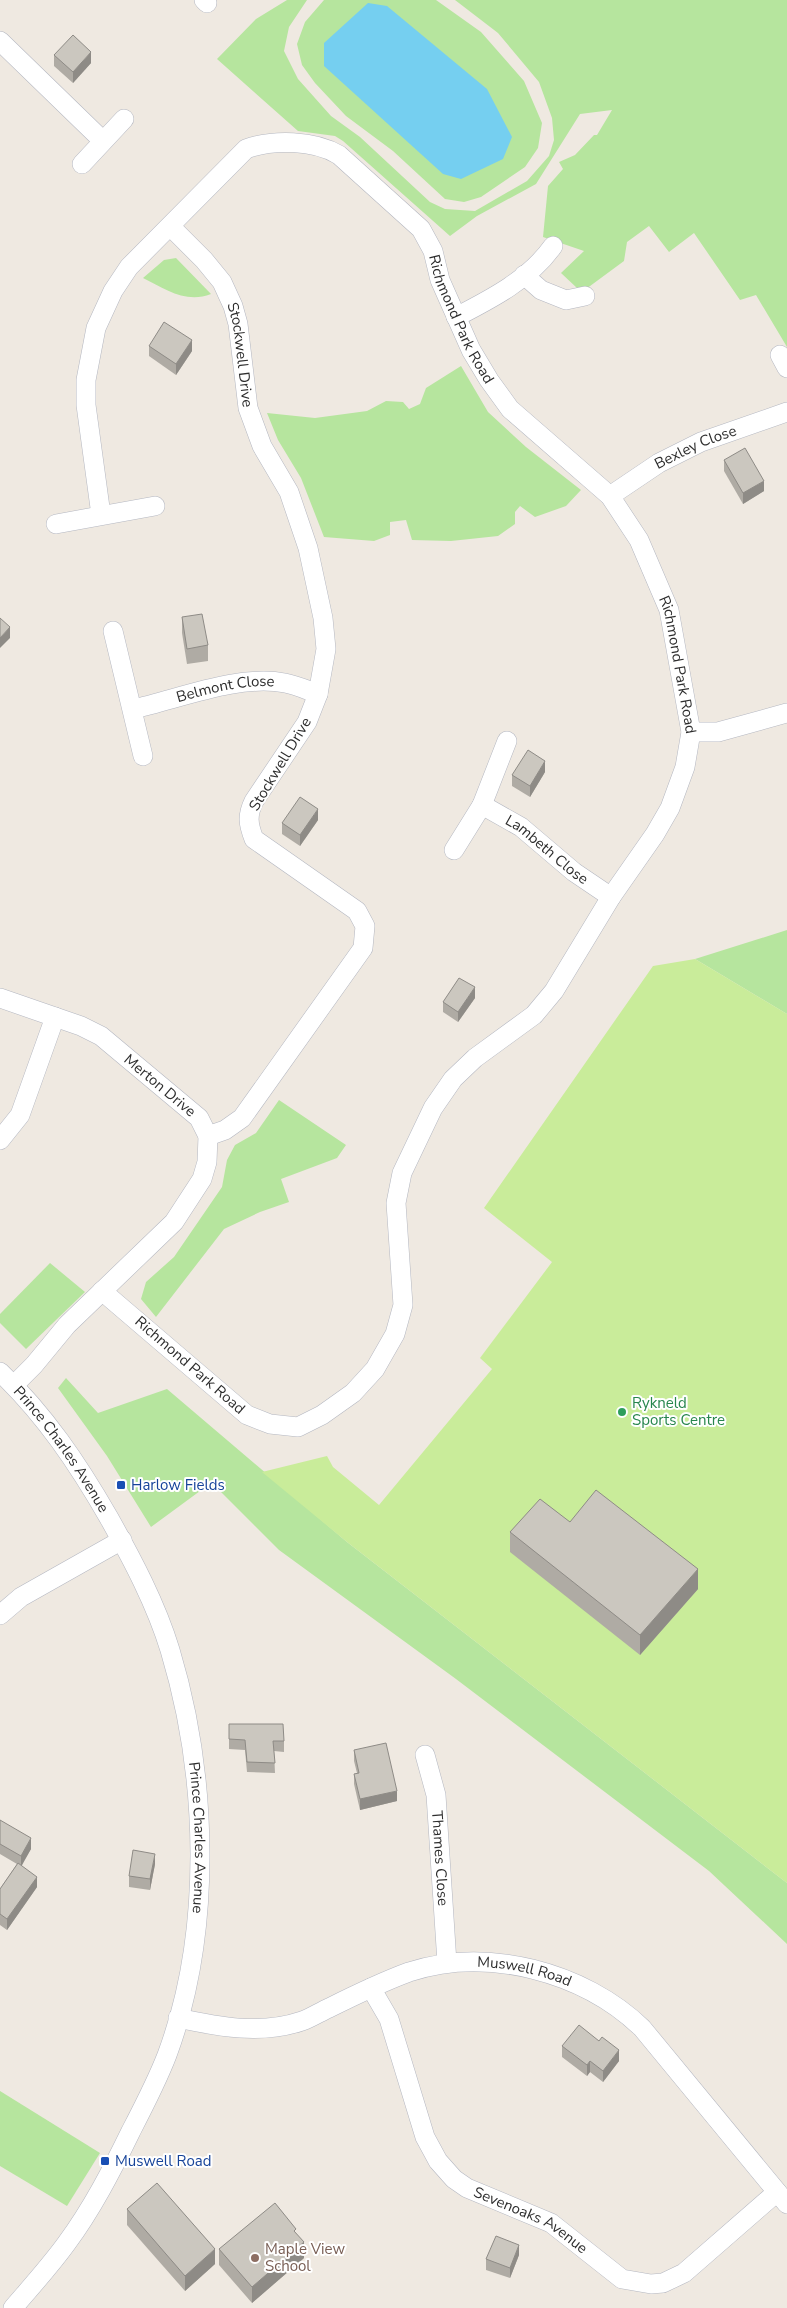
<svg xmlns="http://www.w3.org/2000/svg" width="787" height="2308" font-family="'Nunito Sans',sans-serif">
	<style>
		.green { fill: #b6e59e }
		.pitch { fill: #c9ec9a }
		.water { fill: #75cff0 }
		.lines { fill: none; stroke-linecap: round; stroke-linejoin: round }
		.street-casing { stroke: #b4b7c1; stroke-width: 20 }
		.street { stroke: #fff; stroke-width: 19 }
		.wall { fill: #afaba4 }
		.shaded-wall { fill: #8e8b86 }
		.building { fill: #cbc7bf; stroke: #8e8b86 }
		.leisure-dot { fill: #2e9e5b; stroke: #fff; stroke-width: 2 }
		.transit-dot { fill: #1a4fb4; stroke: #fff; stroke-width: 2 }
		.education-dot { fill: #8d6e63; stroke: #fff; stroke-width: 2 }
		.labels { text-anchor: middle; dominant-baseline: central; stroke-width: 4; stroke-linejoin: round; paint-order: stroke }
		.street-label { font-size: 15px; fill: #2e2e2e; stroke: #fff }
		.leisure-label { font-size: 15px; fill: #27864d; stroke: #fff; text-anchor: start }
		.transit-label { font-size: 15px; fill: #164399; stroke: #fff; text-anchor: start }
		.education-label { font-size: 15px; fill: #785e54; stroke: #fff; text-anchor: start }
	</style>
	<rect width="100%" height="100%" fill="#efe9e1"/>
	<g class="green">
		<polygon points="287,0 307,0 289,27 284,51 298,79 331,116 360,137 430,202 445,209 475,211 527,181 549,156 554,140 552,118 539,82 498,33 455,0 787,0 787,347 756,295 740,300 694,233 669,252 649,226 627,242 624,261 586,289 577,288 561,273 584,251 543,237 548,186 563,169 559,162 575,155 594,135 597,135 612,110 580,114 536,184 477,216 450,236 343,141 335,136 298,131 217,59 256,19"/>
		<polygon points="324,0 436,0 481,32 524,81 542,123 538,148 525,167 481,197 464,202 445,199 393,151 346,116 315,83 302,65 297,44 305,22"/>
		<path d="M176,258L211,294C186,304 165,289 143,278L164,260Z"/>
		<polygon points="461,366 488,412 526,447 581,490 566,506 535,517 520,506 515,512 515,524 498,536 451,541 412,540 406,520 390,522 390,535 374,541 324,537 301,478 278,440 267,413 315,418 367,411 386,401 403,402 409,409 420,404 426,388"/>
		<polygon points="787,930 787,1014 695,959"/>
		<polygon points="279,1100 346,1145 337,1158 281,1179 289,1202 260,1212 224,1229 156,1317 141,1299 146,1282 174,1257 222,1187 227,1160 235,1145 256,1133"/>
		<polygon points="50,1263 85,1292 26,1349 0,1323 0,1314"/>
		<polygon points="66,1378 98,1413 167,1389 347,1542 787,1883 787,1944 709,1871 456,1679 279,1550 216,1487 200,1491 151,1527 107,1456 58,1388"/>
		<polygon points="0,2091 100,2153 67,2206 0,2166"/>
	</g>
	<polygon class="pitch" points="695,959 787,1014 787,1883 347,1542 262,1472 327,1456 333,1467 379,1505 492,1369 480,1358 552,1262 484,1208 653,966"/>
	<polygon class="water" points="368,3 387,6 487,89 512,137 503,159 461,179 443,174 324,66 324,43"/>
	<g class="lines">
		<g class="street-casing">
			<g id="street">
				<polyline points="204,0 207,3"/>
				<polyline points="0,41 103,141"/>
				<polyline points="82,164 124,119"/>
				<path id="s1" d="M171,227L204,260L222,282L233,306L238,324L248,408L262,446L289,492L308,548L323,618L326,649L318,694L307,722L254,801C247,815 248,824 254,839L357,911L365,926L363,948L242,1118L225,1130L208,1136"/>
				<polyline points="524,275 541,290 566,300 585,296"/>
				<path d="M456,317C491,299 530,279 553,246"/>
				<polyline points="780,355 787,368"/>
				<path id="s2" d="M610,496L659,463L701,442L787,412"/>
				<path id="s3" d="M101,515L86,405V380L96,328L113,291L129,267L246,149C273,139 314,140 339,155L421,229L433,251L440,280L471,350L489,380L510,409L610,496L639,540L669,610L691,732L685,767L670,808L655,834L611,897L554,991L534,1015L475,1058L453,1079L433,1108L402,1173L396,1203L403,1305L395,1334L375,1369L353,1393L322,1415L298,1427L270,1424L247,1415L102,1291"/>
				<polyline points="56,524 155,506"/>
				<polyline points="113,631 143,756"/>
				<path id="s4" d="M133,709C179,699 238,674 285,683C296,685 307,690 318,694"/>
				<polyline points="691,732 718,732 787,713"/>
				<path id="s5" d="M482,805L521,827L574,872L611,897"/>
				<polyline points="454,850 482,805 507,741"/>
				<path id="s6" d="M0,998L81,1026L101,1036L199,1118L208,1136L207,1162L202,1179L174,1222L67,1325L34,1365L14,1385"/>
				<polyline points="0,1140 20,1115 55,1017"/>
				<path id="s7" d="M0,1372C45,1415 78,1464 109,1518C132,1559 156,1604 170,1650C208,1776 213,1931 167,2055C157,2081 144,2106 131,2131C112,2170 92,2209 66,2244C50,2266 31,2287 13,2308"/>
				<polyline points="0,1615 21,1597 122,1540"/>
				<path id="s8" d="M425,1755L436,1795L447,1963"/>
				<path id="s9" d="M371,1988L389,2019L425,2137L438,2161L454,2179L467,2188L551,2223L622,2279L651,2284L663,2283L684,2273L777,2192"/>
				<path id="s10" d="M178,2018C219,2027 261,2035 302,2021C311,2018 320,2012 329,2008C355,1995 382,1982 409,1972C487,1946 584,1972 642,2028L787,2204"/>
			</g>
		</g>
		<use href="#street" class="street"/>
	</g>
	<g class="wall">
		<polygon points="54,55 91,63 73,83 54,66"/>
		<polygon points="149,346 192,351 176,375 149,356"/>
		<polygon points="724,460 764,491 743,504 724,471"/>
		<polygon points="182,617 208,645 208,661 187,664 182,633"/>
		<polygon points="545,772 530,797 512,786 512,775"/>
		<polygon points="318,820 300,846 282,834 282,823"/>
		<polygon points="475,998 458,1022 443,1012 443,1002"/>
		<polygon points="570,1522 698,1589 640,1655 510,1552 510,1532"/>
		<polygon points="229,1724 284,1741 284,1752 274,1751 275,1773 247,1772 245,1750 229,1749"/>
		<polygon points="354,1750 397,1801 360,1810 354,1784 354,1774 357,1773 354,1761"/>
		<polygon points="0,1820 31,1849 21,1865 37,1887 7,1930 0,1925 0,1889 17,1864 0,1854"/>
		<polygon points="155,1864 150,1890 129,1887 129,1876"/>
		<polygon points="562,2046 619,2061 603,2082 590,2072 587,2076 562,2057"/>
		<polygon points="127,2209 215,2264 185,2291 127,2225"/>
		<polygon points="296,2233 304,2258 252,2303 219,2265 219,2249"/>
		<polygon points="519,2255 510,2278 486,2270 486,2259"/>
	</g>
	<g class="shaded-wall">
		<polygon points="91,52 91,63 73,83 73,72"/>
		<polygon points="192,340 192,351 176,375 176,364"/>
		<polygon points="764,481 764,491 743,504 743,493"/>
		<polygon points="10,627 10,638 0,648 0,638"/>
		<polygon points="545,761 545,772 530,797 530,786"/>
		<polygon points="318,809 318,820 300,846 300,835"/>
		<polygon points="475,987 475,998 458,1022 458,1012"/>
		<polygon points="698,1569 698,1589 640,1655 640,1635"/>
		<polygon points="397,1791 397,1801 360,1810 360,1799"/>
		<polygon points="31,1838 31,1849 21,1867 21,1856"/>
		<polygon points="155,1854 155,1864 150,1890 150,1879"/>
		<polygon points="37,1877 37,1887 7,1930 7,1919"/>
		<polygon points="619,2050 619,2061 603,2082 603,2071"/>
		<polygon points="590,2061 590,2072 587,2076 587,2065"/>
		<polygon points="304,2242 304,2258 252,2303 252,2287"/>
		<polygon points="519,2245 519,2255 510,2278 510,2268"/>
		<polygon points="215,2249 215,2264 185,2291 185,2276"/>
	</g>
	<g class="building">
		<polygon points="73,35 91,52 73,72 54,55"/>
		<polygon points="164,322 192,340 176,364 149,346"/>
		<polygon points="745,448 764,481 743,493 724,460"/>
		<polygon points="202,614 208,645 187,649 182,617"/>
		<polygon points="0,618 10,627 0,638"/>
		<polygon points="528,750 545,761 530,786 512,775"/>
		<polygon points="300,797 318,809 300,835 282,823"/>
		<polygon points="459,978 475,987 458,1012 443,1002"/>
		<polygon points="596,1490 698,1569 640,1635 510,1532 540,1499 570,1522"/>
		<polygon points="229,1724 283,1724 284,1741 273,1741 275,1763 247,1762 245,1740 229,1739"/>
		<polygon points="386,1743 397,1791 360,1799 354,1774 359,1773 354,1750"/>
		<polygon points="0,1820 31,1838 21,1856 0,1844"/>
		<polygon points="133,1850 155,1854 150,1879 129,1876"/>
		<polygon points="18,1863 37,1877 7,1919 0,1914 0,1889"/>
		<polygon points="579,2025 599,2041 602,2037 619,2050 603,2071 590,2061 587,2065 562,2046"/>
		<polygon points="157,2183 215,2249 185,2276 127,2209"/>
		<polygon points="275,2203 296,2229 294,2231 304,2242 252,2287 219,2249"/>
		<polygon points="496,2236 519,2245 510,2268 486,2259"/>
	</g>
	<circle class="leisure-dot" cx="622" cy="1412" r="5"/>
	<g class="transit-dot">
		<rect x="116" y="1480" width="10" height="10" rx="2.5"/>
		<rect x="100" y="2156" width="10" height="10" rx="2.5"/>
	</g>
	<circle class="education-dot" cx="255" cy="2258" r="5"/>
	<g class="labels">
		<g class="street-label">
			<text stroke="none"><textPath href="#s3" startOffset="730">Richmond Park Road</textPath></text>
			<text stroke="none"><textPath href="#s1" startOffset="151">Stockwell Drive</textPath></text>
			<text stroke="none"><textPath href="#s2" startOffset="99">Bexley Close</textPath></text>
			<text stroke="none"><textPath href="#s3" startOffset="1150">Richmond Park Road</textPath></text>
			<text stroke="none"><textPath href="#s4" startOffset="95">Belmont Close</textPath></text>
			<text transform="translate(280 764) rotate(-59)">Stockwell Drive</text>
			<text stroke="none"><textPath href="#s5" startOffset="79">Lambeth Close</textPath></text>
			<text stroke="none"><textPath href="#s6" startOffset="185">Merton Drive</textPath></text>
			<text transform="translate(190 1365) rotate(41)">Richmond Park Road</text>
			<text stroke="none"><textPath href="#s7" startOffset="99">Prince Charles Avenue</textPath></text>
			<text stroke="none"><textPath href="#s7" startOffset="519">Prince Charles Avenue</textPath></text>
			<text stroke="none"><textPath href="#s8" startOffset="105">Thames Close</textPath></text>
			<text stroke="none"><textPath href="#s10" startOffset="361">Muswell Road</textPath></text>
			<text stroke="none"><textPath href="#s9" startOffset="298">Sevenoaks Avenue</textPath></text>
		</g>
		<g class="leisure-label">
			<text x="632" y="1403">Rykneld<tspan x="632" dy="17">Sports Centre</tspan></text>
		</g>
		<g class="transit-label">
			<text x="131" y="1485">Harlow Fields</text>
			<text x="115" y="2161">Muswell Road</text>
		</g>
		<g class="education-label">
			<text x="265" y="2249">Maple View<tspan x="265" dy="17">School</tspan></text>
		</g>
	</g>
</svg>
